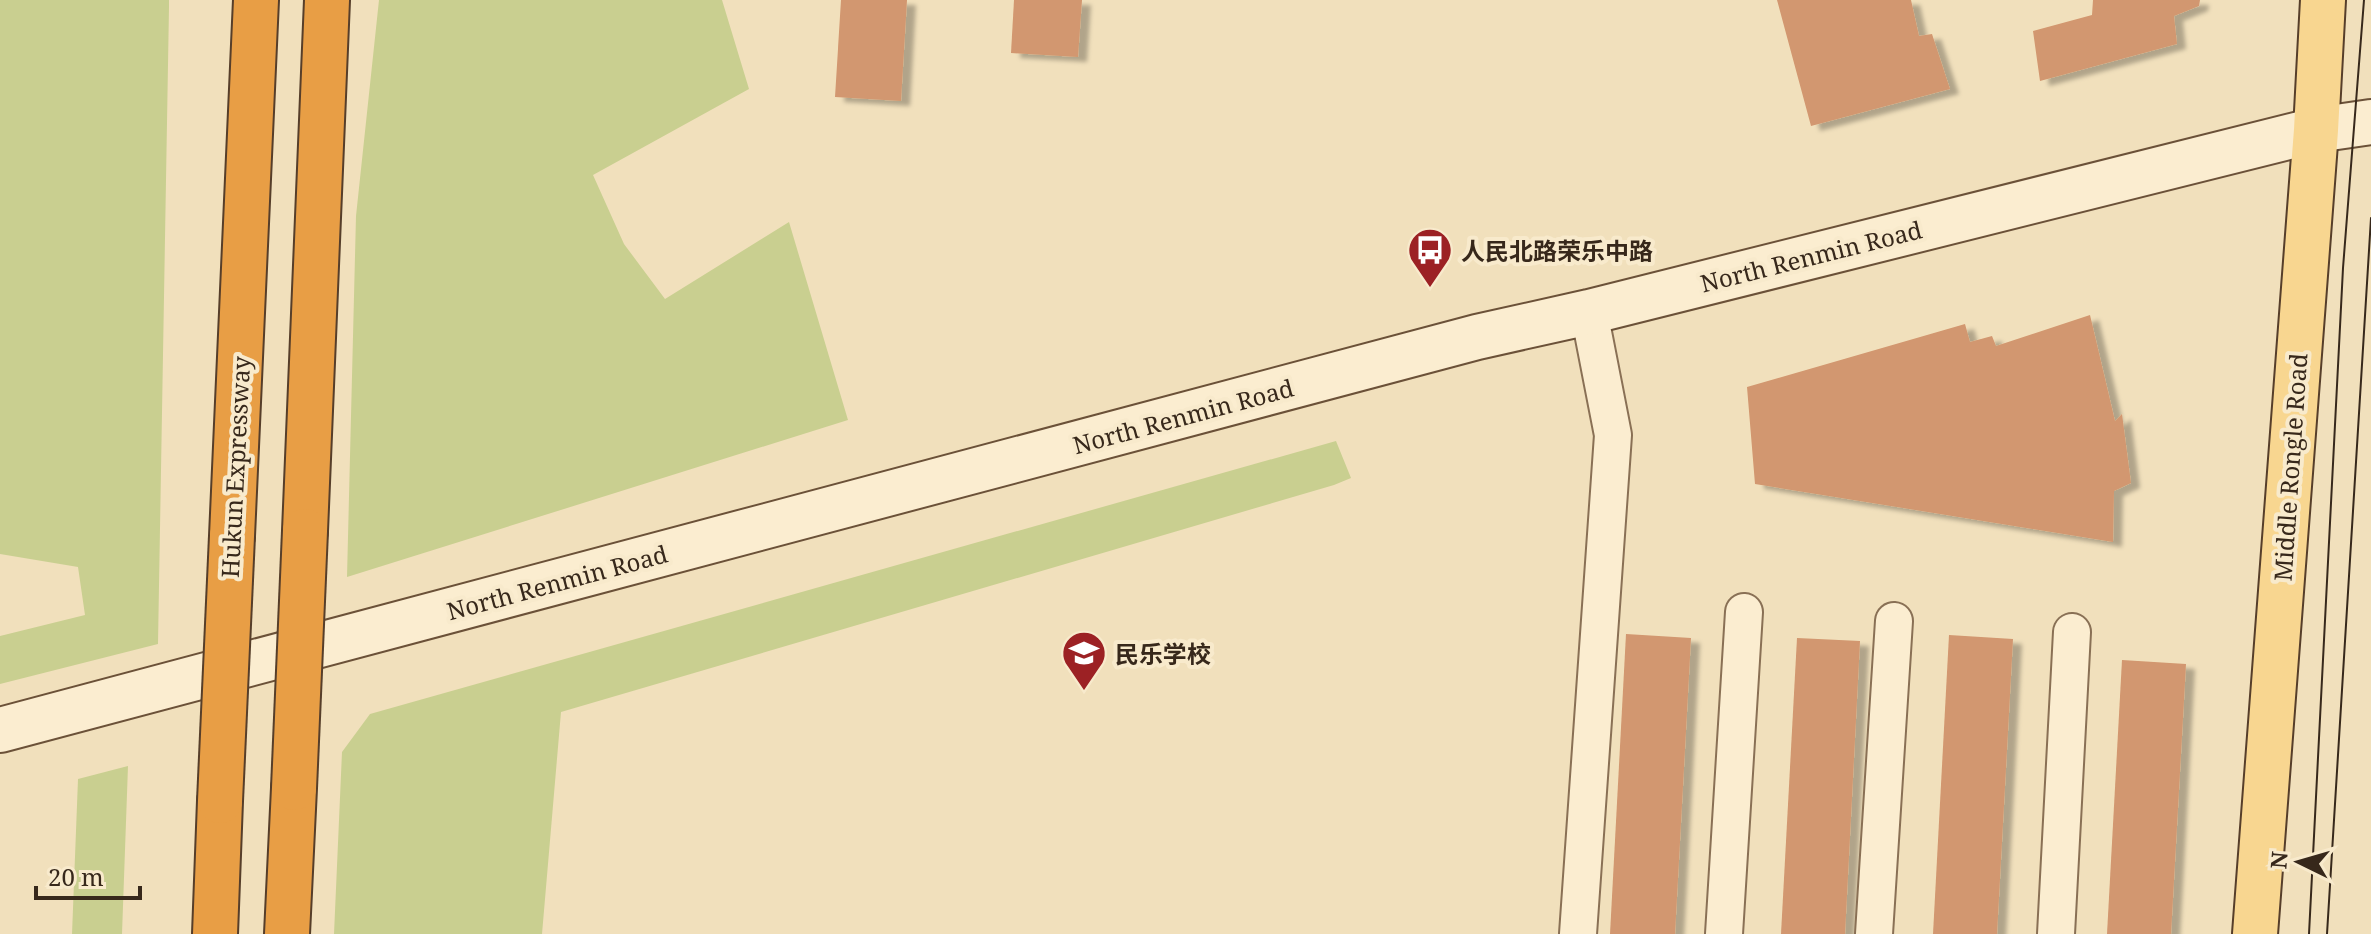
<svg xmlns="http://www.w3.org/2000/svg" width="2371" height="934" font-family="'Noto Serif','Noto Sans SC',serif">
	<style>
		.green { fill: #c9cf90 }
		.building { fill: #d2976f; filter: url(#shadow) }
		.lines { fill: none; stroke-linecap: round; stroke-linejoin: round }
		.minor-casing { stroke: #897055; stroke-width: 40 }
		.secondary-casing { stroke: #6b5138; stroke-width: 48 }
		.primary-casing { stroke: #563e2a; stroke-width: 48 }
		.motorway-casing { stroke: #563e2a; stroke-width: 48 }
		.minor { stroke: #fbedd0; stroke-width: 36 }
		.secondary { stroke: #fbedd0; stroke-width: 44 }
		.primary { stroke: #f8d690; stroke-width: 44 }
		.motorway { stroke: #e89e45; stroke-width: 44 }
		.tram { stroke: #37281b; stroke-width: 2 }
		.motorway-bridge-casing { stroke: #563e2a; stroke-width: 48; stroke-linecap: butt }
		.motorway-bridge { stroke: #e89e45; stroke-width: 44 }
		.labels { text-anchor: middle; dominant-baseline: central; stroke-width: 8; stroke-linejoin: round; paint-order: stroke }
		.poi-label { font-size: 24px; font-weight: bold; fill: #37281b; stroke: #f8eacc; text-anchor: start }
		.street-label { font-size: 24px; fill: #37281b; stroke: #f8eacc }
	</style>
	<defs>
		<filter id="shadow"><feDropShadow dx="9" dy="5" stdDeviation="2" flood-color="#0004"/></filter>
	</defs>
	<rect width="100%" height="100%" fill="#f1e0bc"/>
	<g class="green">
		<polygon points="0,0 169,0 169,7 158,644 0,684 0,636 85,615 78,567 0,554"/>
		<polygon points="379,0 722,0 749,89 593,175 624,244 665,299 789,222 848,420 347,577 356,216"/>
		<polygon points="1336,441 1351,478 1334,485 561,712 542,934 334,934 342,752 370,714"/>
		<polygon points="128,766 122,934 72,934 78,779"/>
	</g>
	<g class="building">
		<polygon points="841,0 907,0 901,101 835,97"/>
		<polygon points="1014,0 1082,0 1078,57 1011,53"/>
		<polygon points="1777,0 1911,0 1919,36 1932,34 1950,89 1811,126"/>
		<polygon points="2093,0 2200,0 2199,6 2174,16 2177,44 2040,81 2033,31 2092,15"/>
		<polygon points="2090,315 2115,421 2122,414 2131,483 2114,491 2113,542 1755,484 1747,387 1965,324 1970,342 1992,336 1996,346"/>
		<polygon points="1626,634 1691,638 1675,934 1610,934"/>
		<polygon points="1949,635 2013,639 1997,934 1933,934"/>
		<polygon points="1797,638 1860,641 1845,934 1781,934"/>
		<polygon points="2122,660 2186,664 2171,934 2107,934"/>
	</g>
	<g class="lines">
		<g class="minor-casing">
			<g id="minor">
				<polyline points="1578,934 1613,435 1589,312"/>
				<polyline points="1724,934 1744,612"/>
				<polyline points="1874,934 1894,621"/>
				<polyline points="2056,934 2072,632"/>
			</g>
		</g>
		<g class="secondary-casing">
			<polyline id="secondary" points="0,730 1477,337 1589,312 2316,130 2371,122"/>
		</g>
		<g class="primary-casing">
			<polyline id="primary" points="2255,934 2316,130 2323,0"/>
		</g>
		<g class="motorway-casing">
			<g id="motorway">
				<polyline points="305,531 327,0"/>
				<polyline points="232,536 256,0"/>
				<polyline points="215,934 220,801"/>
				<polyline points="287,934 294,788"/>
			</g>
		</g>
		<use href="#minor" class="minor"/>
		<use href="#secondary" class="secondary"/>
		<use href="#primary" class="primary"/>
		<use href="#motorway" class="motorway"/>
		<g class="tram">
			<polyline points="2309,934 2343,268 2364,0"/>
			<polyline points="2327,934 2371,218"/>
		</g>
		<g class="motorway-bridge-casing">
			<g id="motorway-bridge">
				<polyline points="294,788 305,531"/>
				<polyline points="220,801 232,536"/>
			</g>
		</g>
		<use href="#motorway-bridge" class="motorway-bridge"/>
	</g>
	<defs>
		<g id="bus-pin" transform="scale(2.3)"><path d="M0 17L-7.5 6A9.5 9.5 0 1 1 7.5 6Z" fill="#9c2124" stroke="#f8eacc"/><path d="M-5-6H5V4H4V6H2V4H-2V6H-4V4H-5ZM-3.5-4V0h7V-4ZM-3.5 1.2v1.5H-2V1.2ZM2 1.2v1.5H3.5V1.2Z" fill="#fff"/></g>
		<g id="school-pin" transform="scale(2.3)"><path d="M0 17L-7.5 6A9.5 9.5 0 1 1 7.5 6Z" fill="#9c2124" stroke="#f8eacc"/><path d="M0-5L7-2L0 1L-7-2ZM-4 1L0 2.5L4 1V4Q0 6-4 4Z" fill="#fff"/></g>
	</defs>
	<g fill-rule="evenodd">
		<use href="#bus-pin" x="1430" y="250"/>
		<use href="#school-pin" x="1084" y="653"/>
	</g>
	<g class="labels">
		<g class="poi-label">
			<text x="1461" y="250">人民北路荣乐中路</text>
			<text x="1115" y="653">民乐学校</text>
		</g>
		<g class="street-label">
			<text transform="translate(1811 256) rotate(-14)">North Renmin Road</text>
			<text transform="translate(1183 416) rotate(-15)">North Renmin Road</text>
			<text transform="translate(235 467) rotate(-87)">Hukun Expressway</text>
			<text transform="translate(2290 467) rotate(-86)">Middle Rongle Road</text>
			<text transform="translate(557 582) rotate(-15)">North Renmin Road</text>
		</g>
	</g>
	<g transform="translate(2299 862) rotate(275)" stroke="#f8eacc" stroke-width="6" paint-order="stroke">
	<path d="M0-6L14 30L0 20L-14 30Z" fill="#37281b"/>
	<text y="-12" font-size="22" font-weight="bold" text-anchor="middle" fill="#37281b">N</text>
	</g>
	<path d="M36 886v12h104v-12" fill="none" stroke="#37281b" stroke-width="4"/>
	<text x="48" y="886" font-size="24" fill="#37281b" stroke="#f8eacc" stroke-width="6" paint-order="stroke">20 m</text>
</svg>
